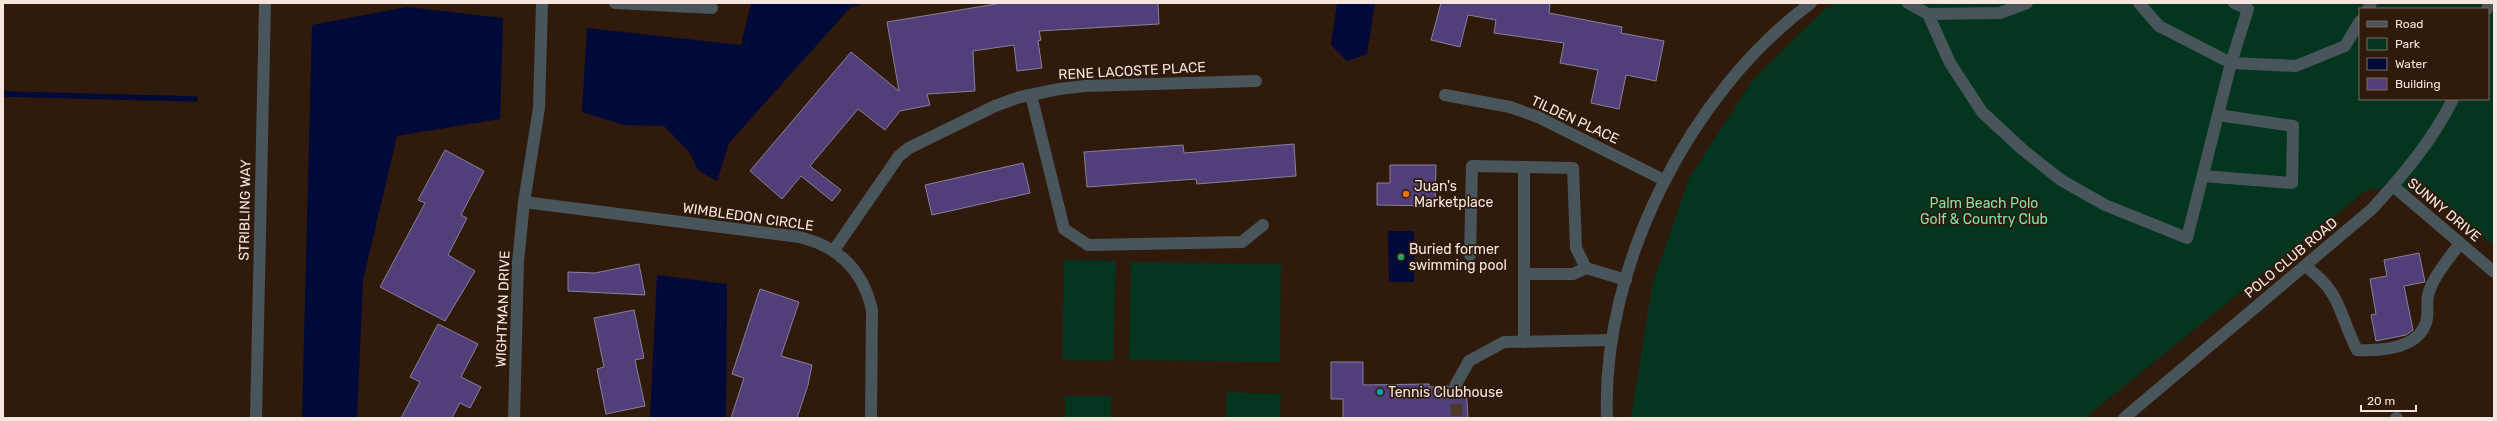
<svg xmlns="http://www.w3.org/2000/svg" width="2497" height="421" font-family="Rubik,sans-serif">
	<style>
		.green { fill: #04351f; fill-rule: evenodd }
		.water { fill: #000a39 }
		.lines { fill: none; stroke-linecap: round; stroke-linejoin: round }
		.stream { stroke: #000a39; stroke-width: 5.5 }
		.building { fill: #503f78; stroke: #87819c }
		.minor-tunnel { stroke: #4d382b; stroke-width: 12; stroke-dasharray: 12 6; stroke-linecap: butt }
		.minor { stroke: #48555a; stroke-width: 12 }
		.food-dot { fill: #e8710a; stroke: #2f1a0c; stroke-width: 1.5 }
		.leisure-dot { fill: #2e9e5b; stroke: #2f1a0c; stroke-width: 1.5 }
		.culture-dot { fill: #0f9aa8; stroke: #2f1a0c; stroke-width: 1.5 }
		.labels { text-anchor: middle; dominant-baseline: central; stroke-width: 3.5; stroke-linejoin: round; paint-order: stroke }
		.street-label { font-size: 14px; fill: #f5e5dc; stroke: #2f1a0c }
		.poi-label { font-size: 14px; fill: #f5e5dc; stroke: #2f1a0c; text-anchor: start }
		.park-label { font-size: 14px; fill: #7fe3ac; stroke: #2f1a0c }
	</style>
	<rect width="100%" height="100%" fill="#2f1a0c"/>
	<g class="green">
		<path d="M1837,3H2494V245L2462,221L2429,192L2368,189L2085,418H1631L1652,285L1689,178L1752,81L1825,9ZM2360,9H2488V99H2360Z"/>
		<polygon points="1064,260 1116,261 1113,361 1062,360"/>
		<polygon points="1131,262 1281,264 1280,362 1129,360"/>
		<polygon points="1227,392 1281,394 1280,418 1226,418"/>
		<rect x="1065" y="396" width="46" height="22"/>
	</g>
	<g class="water">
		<polygon points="751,3 867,3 850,8 729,143 717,181 698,170 690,153 664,126 624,125 582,112 587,28 741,45"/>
		<polygon points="1337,3 1375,3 1367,54 1347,61 1331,45"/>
		<polygon points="407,7 503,18 500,119 397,136 363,280 357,418 302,418 312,25"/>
		<polygon points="1388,231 1414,231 1414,282 1389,282"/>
		<polygon points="657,275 727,284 726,418 650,418"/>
	</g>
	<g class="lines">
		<polyline class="stream" points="3,94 195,99"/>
	</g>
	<g class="building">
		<polygon points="1002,3 1158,3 1159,24 1039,31 1041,40 1038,41 1042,68 1017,71 1014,45 973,51 975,91 927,94 930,105 900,111 885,130 858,109 810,166 841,190 832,201 801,176 782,199 750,171 851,52 899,91 887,22"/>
		<polygon points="1441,3 1550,3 1549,13 1622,27 1621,33 1664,41 1656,81 1626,75 1619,109 1591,103 1598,70 1560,63 1564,43 1494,33 1496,20 1468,15 1460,47 1431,40"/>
		<polygon points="1294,144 1296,176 1197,184 1196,179 1087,187 1084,152 1183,145 1184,153"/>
		<polygon points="445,150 484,171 461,215 467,218 448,255 475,271 445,321 380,287 425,203 418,200"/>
		<polygon points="1023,163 1030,193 932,215 925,185"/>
		<polygon points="1390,165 1436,165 1435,206 1377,205 1377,183 1390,183"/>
		<polygon points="2419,253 2425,282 2404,286 2413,330 2406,335 2376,341 2371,315 2376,314 2370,279 2387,276 2384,260"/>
		<polygon points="639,264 645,295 568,291 568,272 595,273"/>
		<polygon points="760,289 799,302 781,356 812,365 808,385 797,418 731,418 744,378 732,374"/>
		<polygon points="634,310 644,358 635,360 645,406 606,414 597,369 604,367 594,318"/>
		<polygon points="438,324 478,344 461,377 481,387 470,408 460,403 452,418 401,418 420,382 410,377"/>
		<polygon points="1331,362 1363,362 1363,385 1429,384 1429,387 1448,386 1449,390 1455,393 1466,386 1468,418 1343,418 1343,399 1331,399"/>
	</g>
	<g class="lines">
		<polyline class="minor-tunnel" points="1455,386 1457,418"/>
		<g class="minor">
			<polyline points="615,3 712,8"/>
			<polyline points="1908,3 1928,14 2000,13 2027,3"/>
			<polyline points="2139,3 2159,26 2231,63 2296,66 2345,46 2360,21"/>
			<polyline points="2368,9 2371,3"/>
			<polyline points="2487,9 2489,3"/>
			<polyline points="1928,14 1950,63 1982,112 2023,150 2061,180 2105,205 2187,238 2231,63 2248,9 2234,3"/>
			<polyline points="1031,95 1064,229 1088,245 1242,242 1263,225"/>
			<polyline points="1445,95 1510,107 1538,117 1664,180"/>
			<polyline points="1524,167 1524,342"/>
			<polyline points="2203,176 2292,183 2293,126 2218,115"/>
			<polyline points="2393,186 2494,272"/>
			<path d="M524,202L799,237C838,246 863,270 872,310L871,418"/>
			<polyline points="834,250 899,156 909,148 995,106 1020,97 1059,89 1085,86 1256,81"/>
			<polyline points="1470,255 1472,166 1573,168 1576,248 1586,268 1626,280"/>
			<path d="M2305,266C2342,293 2338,312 2357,350C2381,351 2417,349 2426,323C2429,314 2426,304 2428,295C2433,276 2449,259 2460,243"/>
			<polyline points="1524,274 1573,274 1586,268"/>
			<polyline points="1455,386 1469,361 1504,342 1612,340"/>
			<polyline points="256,418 265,3"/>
			<polyline points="514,418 518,262 524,202 539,108 542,3"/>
			<path d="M1607,418C1601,267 1690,92 1811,3"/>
			<path d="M2124,418L2372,209C2403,175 2433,140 2453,99"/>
			<polyline points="2396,418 2397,418"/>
		</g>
	</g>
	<circle class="food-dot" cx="1406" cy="194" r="4"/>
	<circle class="leisure-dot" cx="1401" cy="257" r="4"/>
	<circle class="culture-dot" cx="1380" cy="392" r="4"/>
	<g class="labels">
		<g class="street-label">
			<text transform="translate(1132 71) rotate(-3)">RENE LACOSTE PLACE</text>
			<text transform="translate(1575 120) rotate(25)">TILDEN PLACE</text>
			<text transform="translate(245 210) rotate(-89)">STRIBLING WAY</text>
			<text transform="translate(2444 210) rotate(40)">SUNNY DRIVE</text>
			<text transform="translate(748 217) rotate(8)">WIMBLEDON CIRCLE</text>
			<text transform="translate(2291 258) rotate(-40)">POLO CLUB ROAD</text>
			<text transform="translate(503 309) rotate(-88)">WIGHTMAN DRIVE</text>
		</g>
		<g class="poi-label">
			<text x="1414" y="186">Juan's<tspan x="1414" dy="16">Marketplace</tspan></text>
			<text x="1409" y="249">Buried former<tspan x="1409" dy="16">swimming pool</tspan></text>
			<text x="1388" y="392">Tennis Clubhouse</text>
		</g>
		<g class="park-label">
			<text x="1984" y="203">Palm Beach Polo<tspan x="1984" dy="16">Golf &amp; Country Club</tspan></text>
		</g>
	</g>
	<rect width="2497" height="421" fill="none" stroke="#f5e5dc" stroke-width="8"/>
	<rect x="2359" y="8" width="130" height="92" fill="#2f1a0c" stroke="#7e6b5f"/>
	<rect x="2367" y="21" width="20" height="6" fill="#48555a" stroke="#7e6b5f"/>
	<text x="2395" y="28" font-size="12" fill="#f5e5dc">Road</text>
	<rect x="2367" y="38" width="20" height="12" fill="#04351f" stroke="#7e6b5f"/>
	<text x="2395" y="48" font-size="12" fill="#f5e5dc">Park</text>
	<rect x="2367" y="58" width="20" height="12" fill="#000a39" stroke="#7e6b5f"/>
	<text x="2395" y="68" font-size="12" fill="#f5e5dc">Water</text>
	<rect x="2367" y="78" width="20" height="12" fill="#503f78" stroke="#7e6b5f"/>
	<text x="2395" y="88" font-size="12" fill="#f5e5dc">Building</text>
	<path d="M2361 405v6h55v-6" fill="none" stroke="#f5e5dc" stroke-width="2"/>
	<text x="2367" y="405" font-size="12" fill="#f5e5dc" stroke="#2f1a0c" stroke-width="3" paint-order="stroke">20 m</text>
</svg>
